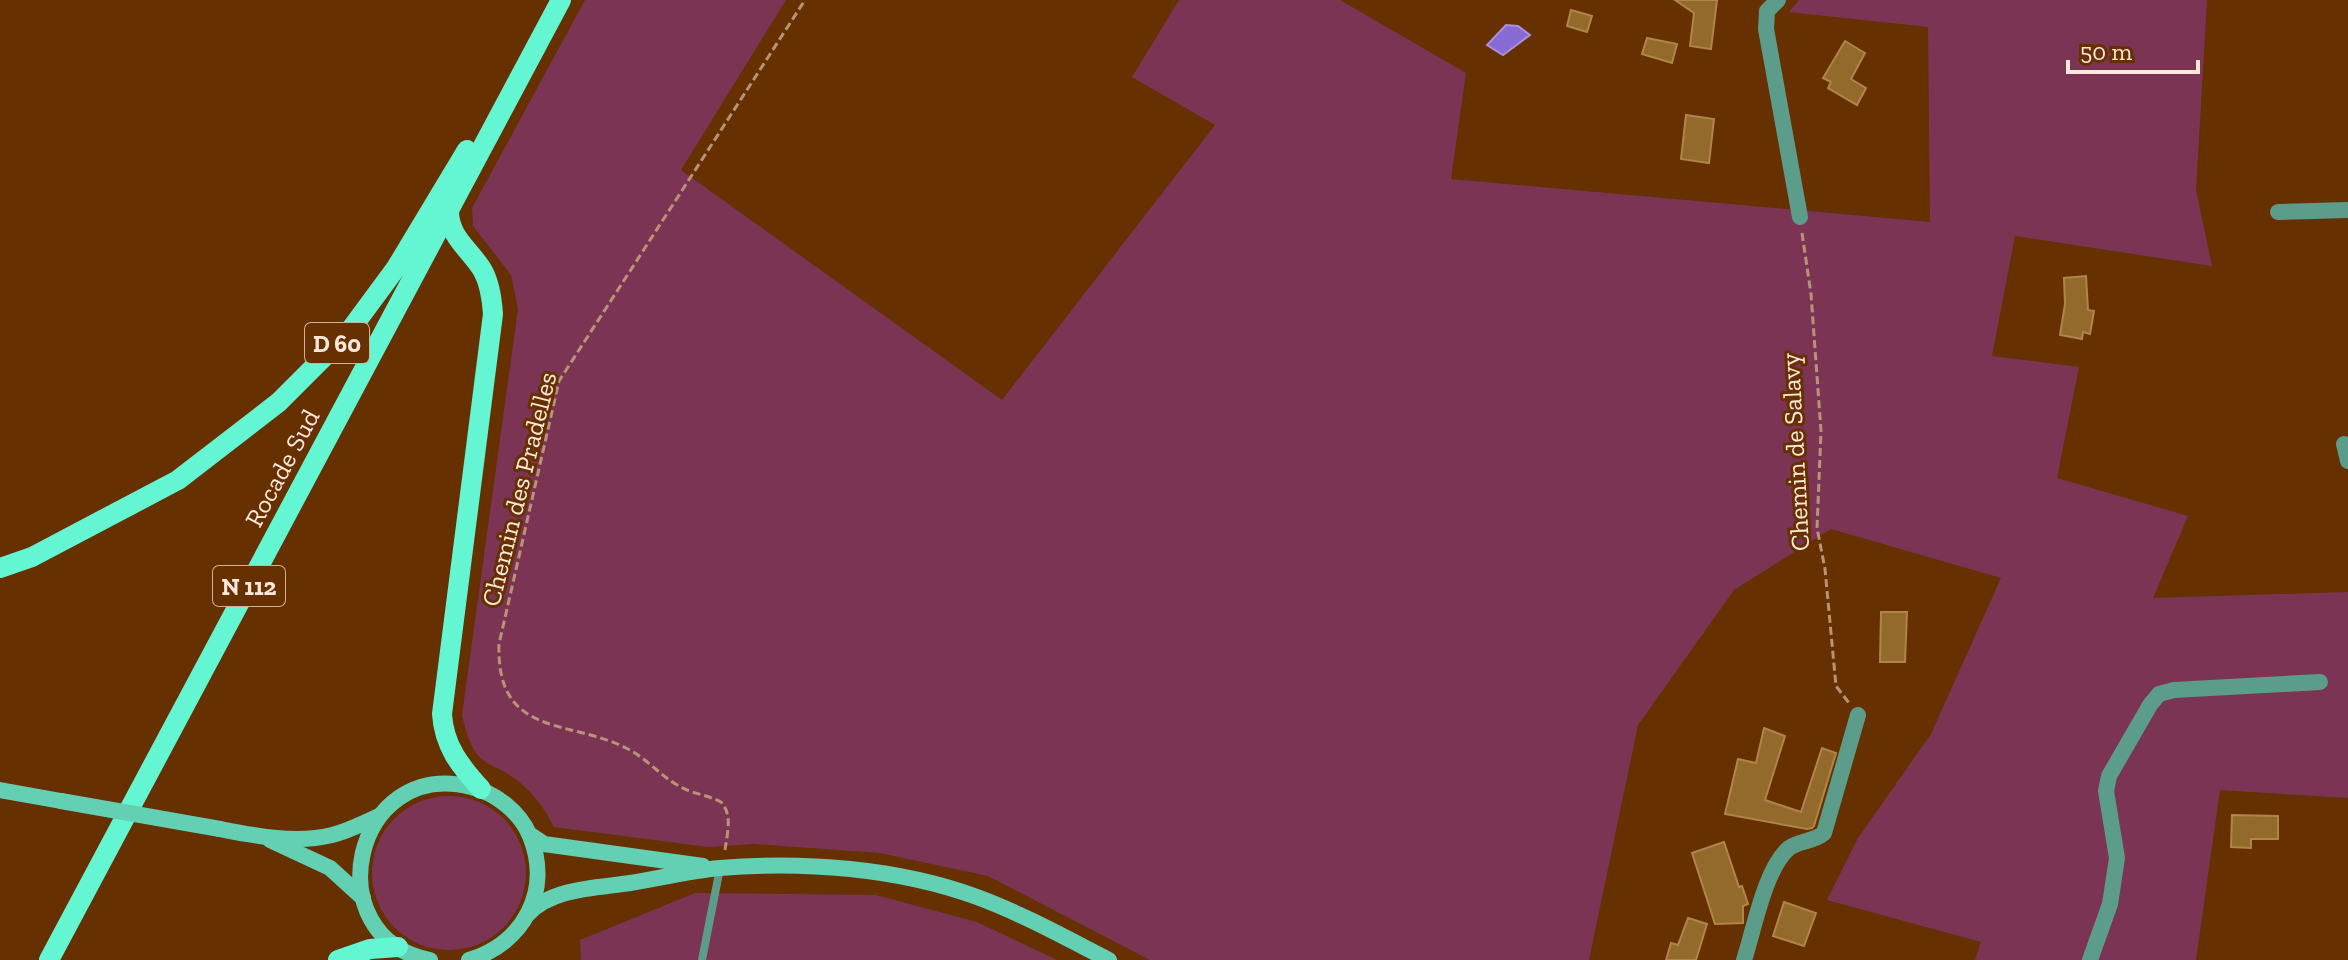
<svg xmlns="http://www.w3.org/2000/svg" width="2348" height="960" font-family="'Zilla Slab',serif">
	<style>
		.green { fill: #7c3455 }
		.water { fill: #886ad5; stroke: #ab90d7; stroke-width: 2 }
		.building { fill: #936a2c; stroke: #b08549; stroke-width: 2 }
		.lines { fill: none; stroke-linecap: round; stroke-linejoin: round }
		.path { stroke: #b89477; stroke-width: 3; stroke-dasharray: 8 4; stroke-linecap: butt }
		.lane { stroke: #5c9c8a; stroke-width: 8 }
		.street { stroke: #5c9c8a; stroke-width: 16 }
		.secondary { stroke: #63cfb3; stroke-width: 16 }
		.primary { stroke: #64f6d2; stroke-width: 20 }
		.secondary-bridge { stroke: #63cfb3; stroke-width: 16 }
		.labels { text-anchor: middle; dominant-baseline: central; stroke-width: 6; stroke-linejoin: round; paint-order: stroke }
		.shield { fill: #663000; stroke: #d0b199; stroke-width: 2 }
		.shield-label { font-size: 24px; font-weight: bold; fill: #fde8db }
		.street-label { font-size: 26px; fill: #fde8db; stroke: #663000 }
	</style>
	<rect width="100%" height="100%" fill="#663000"/>
	<g class="green">
		<path d="M585,0H786L681,170L1002,400L1215,125L1132,77L1179,0H1340L1466,73L1451,179L1930,222L1928,27L1789,12L1799,0H2207L2196,190L2212,266L2015,236L1992,356L2079,367L2057,478L2188,516L2153,598L2348,592V798L2220,790L2196,960H1975L1981,942L1827,900L1858,838L1931,734L2001,578L1831,529L1734,590L1638,725L1589,960H1150L988,876L880,853L754,844L708,847L554,827C543,805 527,785 505,772C498,768 489,765 483,760C470,750 466,731 462,715L518,309L511,275L473,226L472,208Z"/>
		<circle cx="449" cy="873" r="77"/>
		<polygon points="695,893 876,895 977,922 1057,960 581,960 580,940"/>
	</g>
	<polygon class="water" points="1506,25 1518,26 1530,35 1503,55 1487,45"/>
	<g class="building">
		<polygon points="1675,0 1717,0 1711,49 1690,46 1694,13"/>
		<polygon points="1571,10 1592,16 1587,32 1567,26"/>
		<polygon points="1647,38 1677,44 1672,63 1642,54"/>
		<polygon points="1845,41 1865,53 1851,79 1866,88 1857,105 1828,88 1831,82 1823,78"/>
		<polygon points="1686,115 1714,119 1709,163 1681,159"/>
		<polygon points="2086,276 2088,310 2094,311 2090,334 2083,332 2082,339 2060,335 2065,304 2064,278"/>
		<polygon points="1881,612 1907,612 1905,662 1880,662"/>
		<polygon points="1764,728 1785,736 1765,800 1801,812 1822,748 1836,753 1814,826 1812,828 1807,829 1725,814 1738,759 1756,763"/>
		<polygon points="2232,815 2278,816 2278,839 2251,839 2251,848 2231,847"/>
		<polygon points="1724,842 1739,887 1742,886 1748,904 1743,906 1743,923 1715,924 1692,853"/>
		<polygon points="1784,902 1816,913 1804,946 1773,936"/>
		<polygon points="1688,918 1707,924 1696,960 1666,960 1671,943 1678,945"/>
	</g>
	<g class="lines">
		<g class="path">
			<polyline points="1802,233 1811,294 1821,431 1817,528 1825,569 1836,686 1849,703"/>
			<path d="M725,850C727,834 733,815 721,802C708,795 693,794 681,787C661,777 647,758 626,748C569,719 496,738 499,644L559,381L805,0"/>
		</g>
		<polyline class="lane" points="702,960 720,868"/>
		<g class="street">
			<polyline points="1778,0 1767,11 1766,29 1800,217"/>
			<polyline points="2278,212 2348,210"/>
			<polyline points="2344,444 2348,461"/>
			<path d="M1744,960C1754,930 1765,868 1789,848C1800,840 1814,842 1824,833L1858,715"/>
			<polyline points="2090,960 2110,904 2117,858 2106,791 2109,776 2150,705 2159,694 2174,690 2320,682"/>
		</g>
		<g class="secondary">
			<polyline points="0,790 61,801"/>
			<path d="M220,829C256,836 296,844 332,835C348,831 364,823 379,816"/>
			<polyline points="529,834 544,844 703,866"/>
			<polyline points="270,840 330,868 363,898"/>
			<path d="M528,914C552,888 597,888 630,883C660,878 690,871 720,868C803,861 898,868 977,897C1023,914 1066,938 1109,960"/>
			<path d="M430,960C314,937 353,757 471,787C496,793 520,812 530,836C552,891 524,943 469,960"/>
		</g>
		<g class="primary">
			<path d="M449,211C449,238 471,250 483,271C490,284 492,299 493,314L442,714C444,746 460,766 481,789"/>
			<polyline points="0,568 32,557 178,480 279,402 348,333 396,268 467,150"/>
			<polyline points="49,960 561,0"/>
			<polyline points="338,960 370,949 398,947"/>
		</g>
		<polyline class="secondary-bridge" points="61,801 220,829"/>
	</g>
	<g class="labels">
		<g class="shield">
			<rect x="305" y="323" width="64" height="40" rx="6"/>
			<rect x="213" y="566" width="72" height="40" rx="6"/>
		</g>
		<g class="shield-label">
			<text x="337" y="343">D 60</text>
			<text x="249" y="586">N 112</text>
		</g>
		<g class="street-label">
			<text transform="translate(1795 452) rotate(-93)">Chemin de Salavy</text>
			<text transform="translate(282 468) rotate(-62)">Rocade Sud</text>
			<text transform="translate(519 489) rotate(-76)">Chemin des Pradelles</text>
		</g>
	</g>
	<path d="M2068 60v12h130v-12" fill="none" stroke="#fde8db" stroke-width="4"/>
	<text x="2080" y="60" font-size="24" fill="#fde8db" stroke="#663000" stroke-width="6" paint-order="stroke">50 m</text>
</svg>
